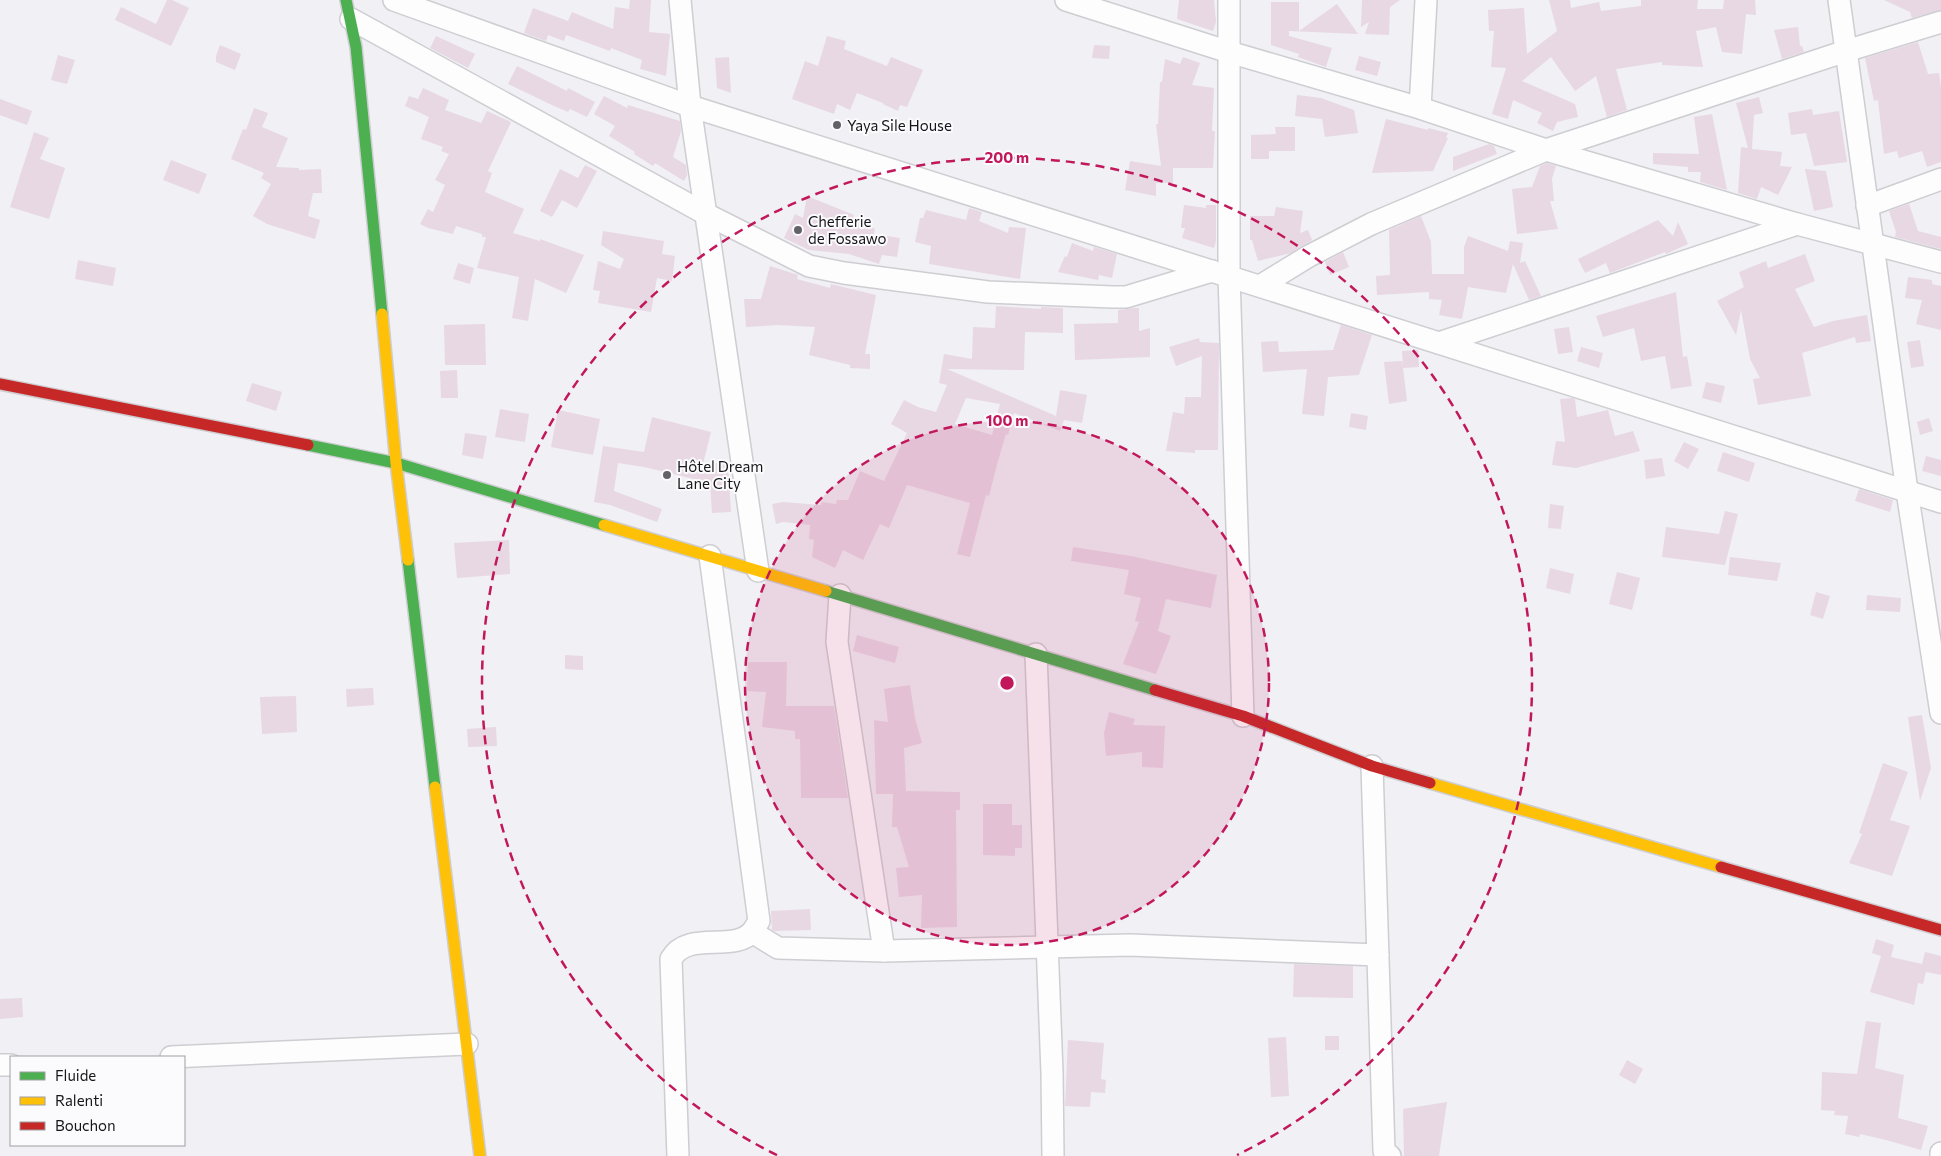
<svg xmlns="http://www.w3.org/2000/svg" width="1941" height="1156" font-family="Commissioner,sans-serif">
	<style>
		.building { fill: #e8d8e4; fill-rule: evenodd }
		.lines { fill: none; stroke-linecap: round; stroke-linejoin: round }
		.street-casing { stroke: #ceced2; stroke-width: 24 }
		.fast-casing { stroke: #ceced2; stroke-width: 14 }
		.slow-casing { stroke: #ceced2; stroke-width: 14 }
		.jam-casing { stroke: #ceced2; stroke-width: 14 }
		.street { stroke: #fdfdfe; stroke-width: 21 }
		.fast { stroke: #4caf50; stroke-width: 11 }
		.slow { stroke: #ffc107; stroke-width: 11 }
		.jam { stroke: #c62828; stroke-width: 11 }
		.ring { fill: none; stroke: #c2185b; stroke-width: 2.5; stroke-dasharray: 9 6 }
		.poi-dot { fill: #626267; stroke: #fbfbfd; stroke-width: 2 }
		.labels { text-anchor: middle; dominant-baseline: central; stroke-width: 4; stroke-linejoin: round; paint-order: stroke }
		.poi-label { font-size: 15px; fill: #16161a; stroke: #fbfbfd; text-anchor: start }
		.centre { fill: #c2185b; stroke: #fbfbfd; stroke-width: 2.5 }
		.ring-label { font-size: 15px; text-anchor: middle; font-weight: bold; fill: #c2185b; stroke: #fbfbfd; stroke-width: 4; stroke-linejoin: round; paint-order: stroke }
	</style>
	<rect width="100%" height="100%" fill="#f0f0f5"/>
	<g class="building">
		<polygon points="167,0 172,0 189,8 171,46 115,20 121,7 156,24"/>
		<polygon points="630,0 651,0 649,32 670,34 666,76 640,69 642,60 611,48 610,51 566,35 564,41 548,35 546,41 524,33 533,8 568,21 572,12 613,29 615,7 629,9"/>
		<polygon points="1179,0 1214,0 1216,22 1213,31 1177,19"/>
		<polygon points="1362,0 1400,0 1390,7 1389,35 1365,34 1369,22 1361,27"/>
		<polygon points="1549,0 1570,0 1571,8 1599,2 1601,11 1641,6 1641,0 1698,0 1697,9 1723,9 1724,0 1755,0 1756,15 1746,14 1742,54 1722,52 1716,27 1696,31 1703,67 1662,65 1662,62 1616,69 1627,110 1607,117 1596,76 1575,91 1551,57 1522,81 1575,104 1578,117 1557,122 1553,131 1537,123 1542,113 1513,100 1508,119 1492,114 1506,68 1491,67 1494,31 1489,31 1488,10 1524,8 1527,54 1557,31"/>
		<polygon points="1884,0 1941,0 1941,10 1912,18 1910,12"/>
		<polygon points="1271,2 1299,2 1299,31 1337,4 1358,34 1289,31 1289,36 1332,48 1326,67 1298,57 1299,54 1271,45"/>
		<polygon points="1798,27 1800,46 1802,46 1804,52 1782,59 1774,30"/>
		<polygon points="436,36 475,54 468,68 430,48"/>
		<polygon points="827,36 846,41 844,49 887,66 891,57 923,70 907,107 900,105 898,111 883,104 883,103 857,93 850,110 837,104 834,114 792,99 805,61 818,66"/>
		<polygon points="1918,42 1928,74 1939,73 1941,87 1941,162 1927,167 1922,151 1899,158 1897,151 1884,154 1878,100 1874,101 1865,58"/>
		<polygon points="220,45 241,54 235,70 216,62 216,56"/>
		<polygon points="1094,45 1110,46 1109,59 1092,58"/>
		<polygon points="58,55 75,60 67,84 51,80"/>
		<polygon points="1359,56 1381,62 1377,76 1355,70"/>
		<polygon points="729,57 731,93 717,88 715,58"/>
		<polygon points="1183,57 1200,63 1192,85 1214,88 1212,131 1215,131 1213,168 1169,168 1173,168 1173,183 1156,183 1156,196 1125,190 1130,161 1161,166 1156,124 1158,124 1160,82 1162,82 1165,59 1180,64"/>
		<polygon points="517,66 567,91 568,88 595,102 587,117 570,109 568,112 554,106 508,84"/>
		<polygon points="423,88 449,100 445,110 481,123 487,111 511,122 488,171 492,173 485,192 524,209 513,233 540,241 540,239 584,255 566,293 535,279 528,321 512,318 519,277 477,268 486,237 482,237 482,234 456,226 453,234 428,228 420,224 428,209 433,212 445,185 435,180 449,154 441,151 443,147 421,139 429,117 405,106 409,96 418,99"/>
		<polygon points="1297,95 1321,98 1354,110 1358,133 1325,137 1322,119 1295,116"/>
		<polygon points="604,96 627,108 628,105 680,121 681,131 673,157 686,165 687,175 684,181 655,163 653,166 634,154 635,152 609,136 615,126 594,114"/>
		<polygon points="1759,97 1763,113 1754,115 1752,149 1782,152 1780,166 1792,167 1778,195 1761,187 1757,199 1738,193 1741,147 1748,148 1736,103"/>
		<polygon points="0,99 32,111 27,125 0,115"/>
		<polygon points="254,108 268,113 262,127 288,138 276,167 299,168 299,170 321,169 322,193 313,193 308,216 320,220 315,239 267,224 253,216 271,184 261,178 264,173 231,159 243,129 246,130"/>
		<polygon points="1812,109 1813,115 1839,111 1847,162 1814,166 1806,133 1791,135 1788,113"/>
		<polygon points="1712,114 1727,190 1700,182 1701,172 1688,172 1688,167 1653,164 1653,153 1699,154 1694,117"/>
		<polygon points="1386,119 1428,130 1428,128 1448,133 1446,138 1448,138 1433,171 1372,173"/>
		<polygon points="1275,127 1295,127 1295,151 1269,151 1269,159 1251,159 1251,135 1276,134"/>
		<polygon points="34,132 49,138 40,159 65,168 49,219 10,207"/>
		<polygon points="1489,144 1494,146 1497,154 1453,171 1453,157"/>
		<polygon points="171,160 207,174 199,194 163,180"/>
		<polygon points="1547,163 1556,166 1552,179 1554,201 1550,201 1558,229 1517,234 1512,189 1532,187 1540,166"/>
		<polygon points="585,165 597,171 577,208 562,200 552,217 540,211 560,169 578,178"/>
		<polygon points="1805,169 1826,171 1833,207 1814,211"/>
		<polygon points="807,196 854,215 853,217 875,229 874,234 900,238 897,257 882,255 879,264 849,254 809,250 784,238 795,214 803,218"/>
		<polygon points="1909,204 1918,231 1941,237 1941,249 1895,237 1896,232 1889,211"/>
		<polygon points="1184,205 1206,208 1206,205 1216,205 1216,241 1214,248 1182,238 1185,228 1181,228"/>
		<polygon points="1276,207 1303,211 1300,233 1308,230 1312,240 1291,253 1258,261 1252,240 1250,240 1250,216 1274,216"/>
		<polygon points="969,208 982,212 979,221 1008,233 1009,227 1026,228 1020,279 929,264 931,246 915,242 920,218 923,218 926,210 966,220"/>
		<polygon points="1421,216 1431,242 1432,274 1464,274 1464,247 1468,236 1508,251 1510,241 1523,243 1520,263 1525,261 1541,296 1529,300 1513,264 1506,293 1468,287 1462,319 1439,315 1442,300 1429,299 1429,292 1377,295 1376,276 1390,275 1389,230"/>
		<polygon points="1658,220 1673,236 1678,222 1688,244 1666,254 1665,252 1610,273 1606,263 1585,273 1578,259"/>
		<polygon points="603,231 664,241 662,254 675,256 672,281 657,278 651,312 598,303 600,291 593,290 598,261 620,269 624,259 601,245"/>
		<polygon points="1072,243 1093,251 1094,247 1117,254 1112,278 1099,275 1098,280 1058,272 1065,256 1067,257"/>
		<polygon points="1343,252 1349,267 1330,275 1325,262"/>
		<polygon points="1805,254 1815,281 1795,289 1814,327 1833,321 1867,315 1871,341 1856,343 1855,337 1802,353 1811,396 1758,405 1753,379 1760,378 1750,359 1741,310 1736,335 1717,301 1744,287 1739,272 1766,261 1768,268"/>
		<polygon points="78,260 116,268 113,286 75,279"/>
		<polygon points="458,263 474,268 470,284 453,279"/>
		<polygon points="770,266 798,275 797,279 830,288 831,284 876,295 865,354 870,354 870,369 850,368 850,365 809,355 815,327 778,325 746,327 744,299 761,299"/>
		<polygon points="1908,277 1932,280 1932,284 1941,286 1941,330 1916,324 1922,300 1905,298"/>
		<polygon points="1676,292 1683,357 1687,356 1692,386 1671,389 1665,356 1641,361 1634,328 1603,337 1596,316"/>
		<path d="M996,306L1041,309V307L1063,308V333L1025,332L1024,370L947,369L1056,416L1060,390L1087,395L1082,423L1064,420L1060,431L1014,413L1008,435L1006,434L998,461L989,496L986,495L970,557L957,554L970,503L907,485L889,528L880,524L863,560L843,550L835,568L812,557L814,540L809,539L810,525L783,522L776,524L772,504L783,502L821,505L822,502L836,504L837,500H848L860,471L884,481L907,433L891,424L904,400L918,407L936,412L947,385L939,383L944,354L972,359L973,327L995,328ZM966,398L1000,404L992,435L955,424Z"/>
		<polygon points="1134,308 1139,308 1139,331 1150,328 1150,357 1075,360 1074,324 1118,323 1118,310"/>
		<polygon points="485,324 486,365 445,365 444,325"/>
		<polygon points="1341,325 1372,335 1359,375 1328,377 1324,416 1302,414 1307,369 1263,372 1261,342 1278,341 1279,352 1333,350"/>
		<polygon points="1569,327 1573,352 1558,354 1554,329"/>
		<polygon points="1199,338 1200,342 1219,343 1218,450 1195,450 1195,453 1166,451 1173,412 1184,414 1185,397 1201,397 1202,356 1176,366 1169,347"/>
		<polygon points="1920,340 1924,366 1911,368 1907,342"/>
		<polygon points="1581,347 1603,353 1599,368 1577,361"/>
		<polygon points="1418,350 1419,367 1403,368 1407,401 1389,404 1384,362 1402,361 1403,367 1402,351"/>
		<polygon points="457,370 458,398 441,398 440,371"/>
		<polygon points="1706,382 1725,386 1721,403 1702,398"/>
		<polygon points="252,383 282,392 276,411 246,401"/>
		<polygon points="1572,398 1575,399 1577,417 1608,410 1615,436 1633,431 1640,451 1576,468 1552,465 1556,441 1565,442 1560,399"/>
		<polygon points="500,409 529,414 525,442 495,437"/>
		<polygon points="558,410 600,419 593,455 551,447"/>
		<polygon points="1351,413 1368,416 1366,430 1349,427"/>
		<polygon points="652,417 711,432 703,464 728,462 731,512 712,513 710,483 644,467 618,463 614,491 662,509 657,522 610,505 594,502 603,446 644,452"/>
		<polygon points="1929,418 1933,431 1920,435 1917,422"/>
		<polygon points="465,433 487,436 483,459 462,455"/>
		<polygon points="1684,442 1699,449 1688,469 1674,461"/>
		<polygon points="1723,452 1755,463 1749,482 1717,471"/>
		<polygon points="1926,456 1941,460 1941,476 1922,471"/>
		<polygon points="1662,458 1665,476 1646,479 1644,460"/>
		<polygon points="1859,489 1893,500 1890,512 1855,501"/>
		<polygon points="1550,504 1564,506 1561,529 1548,528"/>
		<polygon points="1725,511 1738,514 1725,565 1662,557 1666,527 1719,534"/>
		<polygon points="509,540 510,574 457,578 454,543"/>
		<polygon points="1073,547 1131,556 1217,575 1211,608 1166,599 1158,631 1171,636 1156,674 1123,664 1139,622 1135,621 1141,598 1124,594 1129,570 1071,561"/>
		<polygon points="1730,557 1781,563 1777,581 1728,575"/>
		<polygon points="1550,568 1574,574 1570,594 1546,588"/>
		<polygon points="1617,572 1640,578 1632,610 1609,604"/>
		<polygon points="1816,592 1830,596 1823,619 1810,615"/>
		<polygon points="1867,595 1901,598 1900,612 1866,610"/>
		<polygon points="857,635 899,647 895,663 853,651"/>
		<polygon points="565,655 583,656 583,670 565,669"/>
		<polygon points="748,662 787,662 786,706 834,706 848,798 801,798 800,739 795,739 795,731 762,727 766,692 747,691"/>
		<polygon points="910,685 915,718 922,743 904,748 906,791 960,792 960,810 956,810 957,927 921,928 922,895 899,897 896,868 909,867 897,827 892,827 893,794 876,794 874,720 888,722 884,689"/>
		<polygon points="373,688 374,705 347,707 346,689"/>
		<polygon points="296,696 297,732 262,734 260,697"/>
		<polygon points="1109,712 1135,719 1133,725 1165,726 1163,768 1142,767 1142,752 1106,756 1104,733"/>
		<polygon points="1922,715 1931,768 1920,801 1908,717"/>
		<polygon points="496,727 497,746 468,747 467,729"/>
		<polygon points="1883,763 1908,772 1890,820 1910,826 1892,876 1849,863 1862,834 1859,833"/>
		<polygon points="983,804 1012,804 1012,825 1022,825 1022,848 1015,848 1015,856 983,855"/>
		<polygon points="810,909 811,930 775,931 772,930 771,911"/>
		<polygon points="1876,939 1894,945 1891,957 1922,964 1925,952 1941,956 1941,975 1926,972 1923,984 1918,983 1914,1005 1870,992 1881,956 1872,953"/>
		<polygon points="1294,964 1353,966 1353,998 1293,997"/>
		<polygon points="22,998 23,1017 0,1019 0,999"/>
		<polygon points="1866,1021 1881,1023 1875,1068 1904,1075 1898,1118 1928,1126 1921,1150 1886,1140 1860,1134 1859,1137 1845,1134 1848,1116 1834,1115 1835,1111 1821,1110 1822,1072 1857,1074"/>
		<rect x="1325" y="1036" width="14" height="14"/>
		<polygon points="1286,1037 1289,1096 1271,1097 1268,1038"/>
		<polygon points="1068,1040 1104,1043 1101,1079 1106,1080 1105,1093 1091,1092 1090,1107 1065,1106"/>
		<polygon points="1627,1060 1643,1069 1635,1084 1619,1075"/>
		<polygon points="1447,1102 1439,1156 1404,1156 1403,1109"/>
	</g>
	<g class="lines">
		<g class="street-casing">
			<g id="street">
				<polyline points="394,0 690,106 1941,502"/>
				<polyline points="680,0 690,106 758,571"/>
				<polyline points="1066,0 1229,52 1420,108 1546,150 1797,224 1941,262"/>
				<polyline points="1229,0 1229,276 1243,716"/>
				<polyline points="1839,0 1907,491 1941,713"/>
				<polyline points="351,19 706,214 809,266 844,273 988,292 1113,297 1126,297 1212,271"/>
				<polyline points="1420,108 1426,0"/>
				<polyline points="1867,206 1941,179"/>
				<polyline points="1260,286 1309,256 1371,224 1546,150 1846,51 1941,22"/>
				<polyline points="1439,343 1797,224"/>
				<polyline points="840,595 837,642 884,951"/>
				<polyline points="1036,654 1052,1073 1053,1156"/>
				<polyline points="1372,766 1384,1151 1390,1156"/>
				<polyline points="752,932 778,948 884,951 1130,945 1378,955"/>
				<polyline points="171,1057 467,1044"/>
				<polyline points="0,1065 11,1065"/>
				<path d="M678,1156L671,959C688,929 734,954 753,931C755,928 757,924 759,921L710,556"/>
				<polyline points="1941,1156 1941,1153"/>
			</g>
		</g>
		<g class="fast-casing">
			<g id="fast">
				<polyline points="346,0 356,47 382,314"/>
				<polyline points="308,445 396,463 604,525"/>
				<polyline points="408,560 435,787"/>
				<polyline points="826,591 1155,690"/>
			</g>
		</g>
		<g class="slow-casing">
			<g id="slow">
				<polyline points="382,314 396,463 408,560"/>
				<polyline points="604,525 826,591"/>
				<polyline points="1430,783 1721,867"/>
				<polyline points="435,787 480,1156"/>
			</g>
		</g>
		<g class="jam-casing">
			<g id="jam">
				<polyline points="0,384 308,445"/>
				<polyline points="1155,690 1243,716 1372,766 1430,783"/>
				<polyline points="1721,867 1941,930"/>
			</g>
		</g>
		<use href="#street" class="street"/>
		<use href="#fast" class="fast"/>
		<use href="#slow" class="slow"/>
		<use href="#jam" class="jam"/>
	</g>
	<circle cx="1007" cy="683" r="262" fill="#c2185b" fill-opacity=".12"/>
	<g class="ring">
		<circle cx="1007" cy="683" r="262"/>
		<path d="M777 1155A525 525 0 1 1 1237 1155"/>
	</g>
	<g class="poi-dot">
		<circle cx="837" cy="125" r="5"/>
		<circle cx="798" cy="230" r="5"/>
		<circle cx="667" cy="475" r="5"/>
	</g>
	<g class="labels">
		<g class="poi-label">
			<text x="847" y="125">Yaya Sile House</text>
			<text x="808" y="221">Chefferie<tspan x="808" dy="17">de Fossawo</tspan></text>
			<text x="677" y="466">Hôtel Dream<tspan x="677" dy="17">Lane City</tspan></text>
		</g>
	</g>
	<circle cx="1007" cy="683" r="8" class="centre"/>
	<g class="ring-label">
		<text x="1007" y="163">200 m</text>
		<text x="1007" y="426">100 m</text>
	</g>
	<rect x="10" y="1056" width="175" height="90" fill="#fbfbfd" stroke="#9f9fa2"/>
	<rect x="20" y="1072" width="25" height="8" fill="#4caf50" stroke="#9f9fa2"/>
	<text x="55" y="1081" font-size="15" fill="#16161a">Fluide</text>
	<rect x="20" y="1097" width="25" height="8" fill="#ffc107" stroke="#9f9fa2"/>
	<text x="55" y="1106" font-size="15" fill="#16161a">Ralenti</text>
	<rect x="20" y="1122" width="25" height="8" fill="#c62828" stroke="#9f9fa2"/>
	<text x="55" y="1131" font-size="15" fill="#16161a">Bouchon</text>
</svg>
